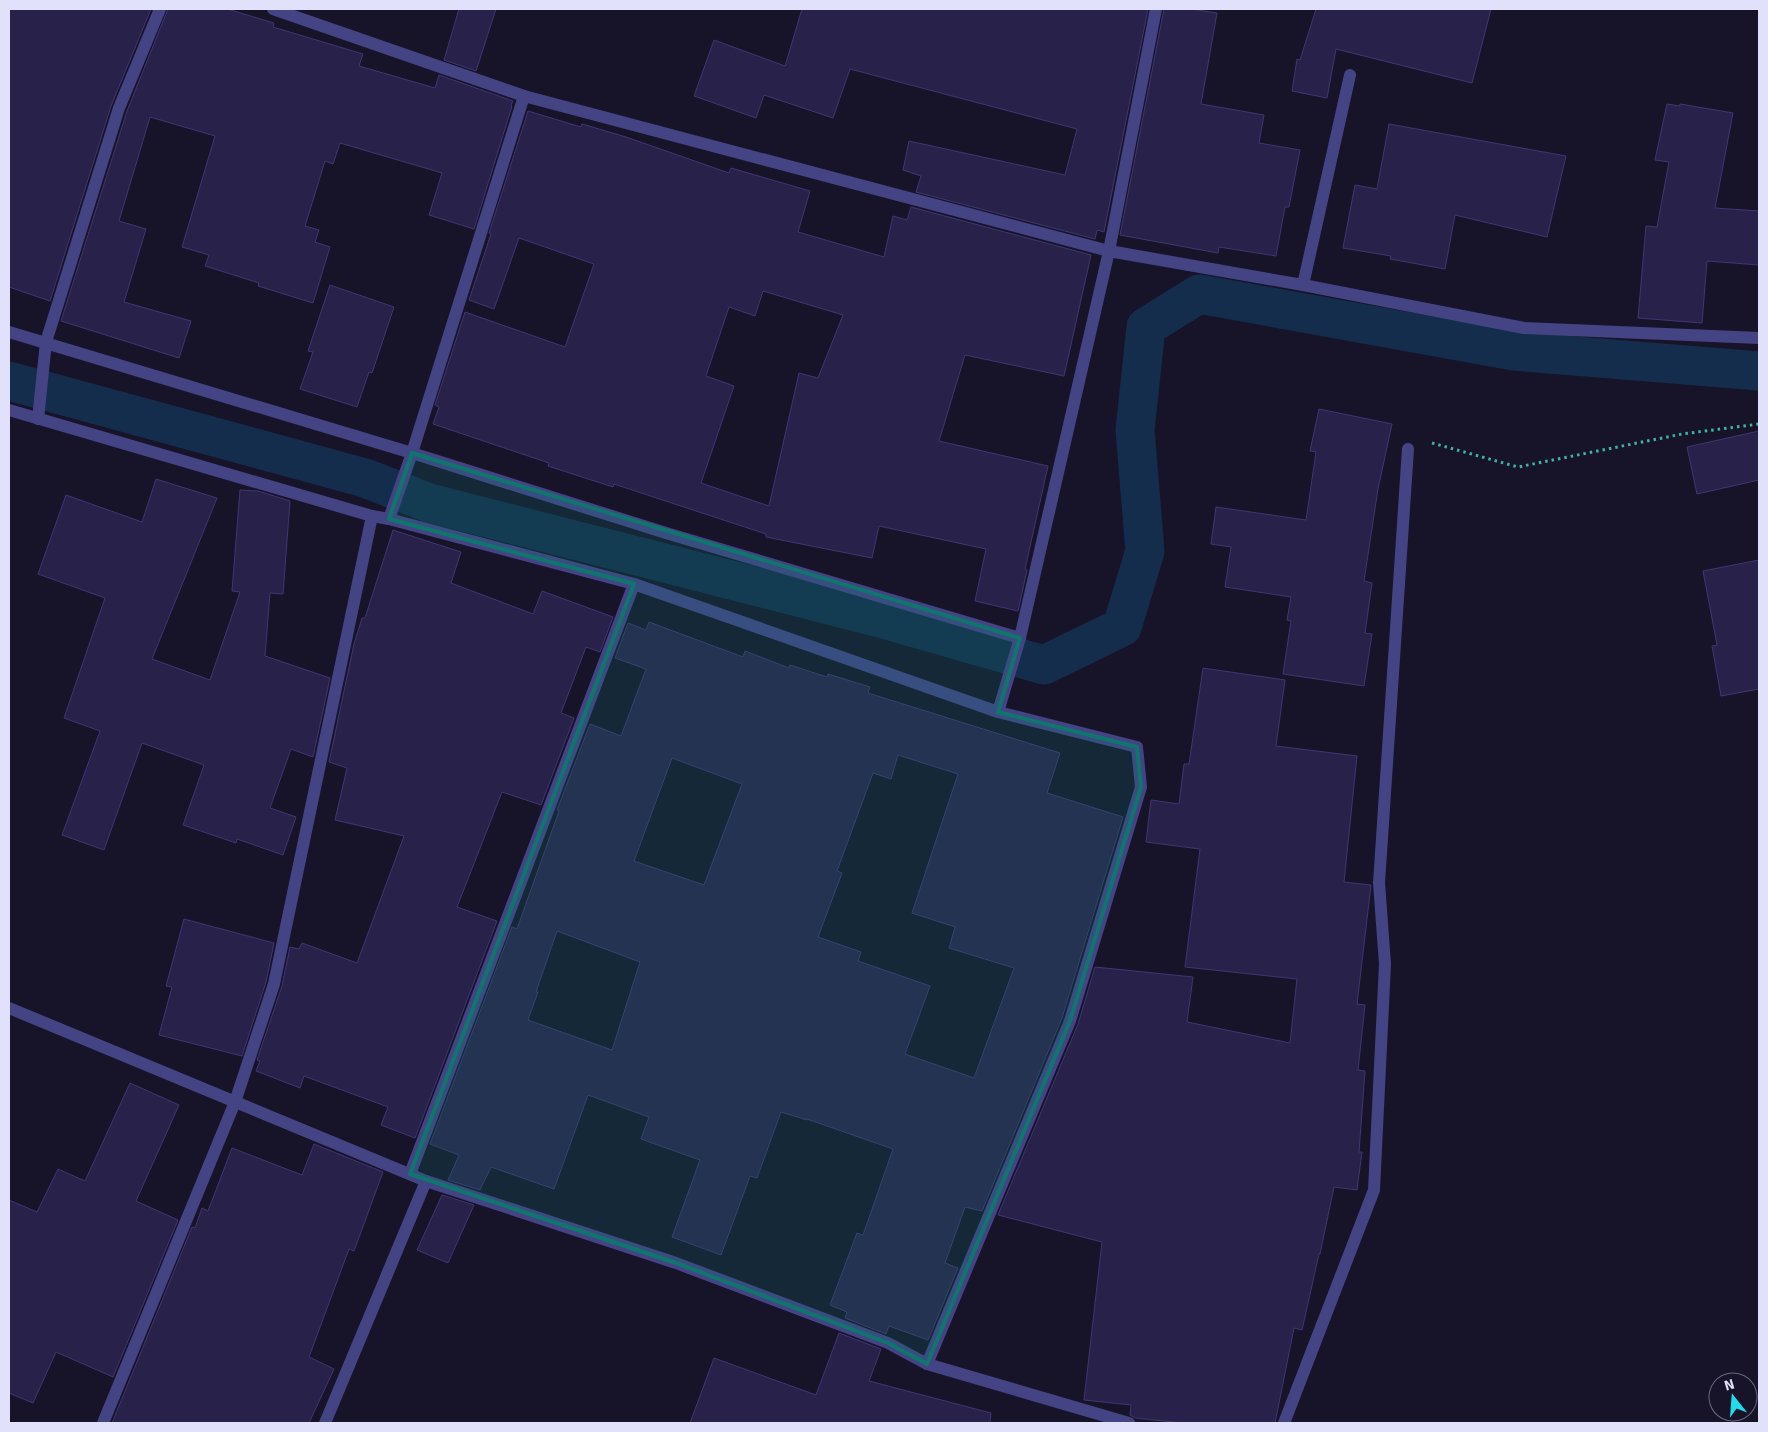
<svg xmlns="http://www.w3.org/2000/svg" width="1768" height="1432" font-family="Signika,sans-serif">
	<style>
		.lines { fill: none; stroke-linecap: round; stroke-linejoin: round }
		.canal { stroke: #152d4d; stroke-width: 39 }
		.building { fill: #28224a; stroke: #403673; fill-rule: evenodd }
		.path { stroke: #3eb3a7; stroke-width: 3; stroke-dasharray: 2.5 4; stroke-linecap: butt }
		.minor { stroke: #444485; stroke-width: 12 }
		.marked { fill: #0f766e; fill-opacity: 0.2; stroke: #0f766e; stroke-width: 4; stroke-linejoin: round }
	</style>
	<rect width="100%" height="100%" fill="#17142a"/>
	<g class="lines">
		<polyline class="canal" points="9,381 365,478 429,503 880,618 1044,665 1122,627 1145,551 1135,430 1146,327 1199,294 1514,351 1759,371"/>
	</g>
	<g class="building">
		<polygon points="9,9 151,9 111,106 50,301 9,287"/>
		<polygon points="168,9 227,9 274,23 273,27 363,54 359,66 435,88 439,75 513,101 511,105 512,106 474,229 429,215 442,173 340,143 333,164 325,161 305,226 319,230 315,242 330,247 313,303 258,286 259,283 205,266 209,255 182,247 215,136 150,117 119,221 146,229 124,302 191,321 179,358 61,321 127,111"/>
		<polygon points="459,9 496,9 476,71 444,60"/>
		<polygon points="802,9 1148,9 1104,232 1097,230 1095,239 916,192 921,176 903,170 909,141 1065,175 1077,129 850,69 833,118 764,95 756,118 694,96 714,40 785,66"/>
		<polygon points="1164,9 1191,9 1217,13 1201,104 1264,115 1259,143 1300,150 1289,207 1285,207 1276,256 1219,247 1218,253 1120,235"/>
		<polygon points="1316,9 1491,9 1472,83 1336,49 1327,98 1292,91 1297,59 1300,60"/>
		<polygon points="1667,104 1680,106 1680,104 1733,113 1715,208 1759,211 1759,265 1707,261 1702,323 1638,318 1646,226 1657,227 1669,162 1655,160"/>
		<path d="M528,111L581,127L582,124L626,137L729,173L731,168L810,191L798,232L884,257L893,216L907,220L911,207L1091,255L1064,376L965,355L939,441L1048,466L1025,569L1027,570L1018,611L975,601L986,549L879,526L872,558L766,537V534L614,484L613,487L548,466L549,463L433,424L439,407L435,405L465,312L565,347L594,264L519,238L494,309L469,300L491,234L489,233ZM763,291L843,315L818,378L799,373L769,506L701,483L734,386L706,376L729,307L755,316Z"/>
		<polygon points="1389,124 1566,156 1547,237 1455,215 1445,269 1390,259 1391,256 1343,248 1355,185 1377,189"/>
		<polygon points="330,285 394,307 372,373 369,372 357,407 300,389 313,352 308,351"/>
		<polygon points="1319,409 1392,424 1378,489 1364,581 1372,583 1365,633 1372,634 1364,686 1283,674 1291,621 1287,620 1291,597 1225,587 1231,547 1211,544 1216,507 1306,520 1316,452 1310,451"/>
		<polygon points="1759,431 1759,480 1697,494 1687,447"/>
		<polygon points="156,479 217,498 152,659 210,680 240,592 232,591 240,490 258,491 290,501 283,594 270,593 265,656 330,678 313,757 291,749 270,808 296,817 283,855 237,839 236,843 183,825 204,765 142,743 104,850 62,835 100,731 64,718 105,598 38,574 66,495 142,522"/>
		<polygon points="393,530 461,552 451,583 533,614 542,591 613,617 600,652 586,647 561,713 574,718 541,805 502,792 457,907 497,921 415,1138 381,1125 388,1107 304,1076 300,1088 256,1071 260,1061 257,1060 282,986 290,947 299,949 302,943 357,963 404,836 335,820 347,768 329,762 354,644 362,618 365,618"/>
		<polygon points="1759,560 1759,689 1721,696 1712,646 1717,645 1703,571"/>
		<path d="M649,622L743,657L745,651L789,668L790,665L827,677L828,674L870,687L868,693L1060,753L1047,793L1123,817L1062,1018L982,1211L965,1207L945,1263L958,1268L928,1340L889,1326L886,1334L845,1318L847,1312L830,1305L857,1233L863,1235L893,1149L807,1119V1120L781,1112L757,1178L750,1176L721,1255L672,1237L700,1160L641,1139L649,1117L588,1095L554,1189L491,1167L480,1190L448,1180L459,1155L430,1144L512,927L517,929L559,811L557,810L590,724L621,736L646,669L615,658L628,623L646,630ZM898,755L958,774L912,913L955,927L949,948L1014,968L974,1078L905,1054L930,986L858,961L861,952L818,937L842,873L837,871L873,773L891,779ZM672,758L742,784L704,885L634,861ZM557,931L640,962L612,1050L528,1020L538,992H536Z"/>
		<polygon points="1203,668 1285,680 1276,746 1357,756 1344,882 1371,885 1357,1004 1365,1005 1358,1070 1365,1071 1359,1152 1362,1152 1357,1190 1334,1187 1320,1254 1319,1254 1302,1330 1294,1328 1275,1423 1183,1423 1135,1418 1130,1415 1131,1405 1084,1400 1102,1242 998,1215 1078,1024 1095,967 1193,977 1187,1022 1290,1043 1297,979 1185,967 1200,849 1146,842 1151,800 1179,804 1184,764 1189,764"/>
		<polygon points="184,919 274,943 266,982 242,1056 159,1035 172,987 166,986"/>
		<polygon points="130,1083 179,1105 136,1201 178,1220 113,1377 56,1352 33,1403 9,1393 9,1200 37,1212 58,1169 85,1181"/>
		<polygon points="314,1144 383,1172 354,1251 349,1249 309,1357 334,1369 309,1423 112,1423 192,1227 195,1228 202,1208 208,1211 232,1148 302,1175"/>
		<polygon points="442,1195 474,1205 448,1263 417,1250"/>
		<polygon points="839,1333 881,1349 869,1381 991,1413 990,1423 690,1423 714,1358 816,1395"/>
	</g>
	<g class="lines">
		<polyline class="path" points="1432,443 1518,467 1682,434 1759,424"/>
		<g class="minor">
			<polyline points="273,9 524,96 1109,251 1303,285 1524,328 1759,338"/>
			<polyline points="1303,285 1350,75"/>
			<polyline points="9,332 412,453 666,533 1020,638 1109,251 1156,9"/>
			<polyline points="9,410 372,516 389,519 634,584 998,712 1137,747 1141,787 1070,1021 927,1364"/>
			<polyline points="38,419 46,342 119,108 160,9"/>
			<polyline points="389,519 412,453 524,96"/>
			<polyline points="998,712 1020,638"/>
			<polyline points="9,1008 426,1181 676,1263 888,1343 927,1364 1129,1423"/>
			<polyline points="410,1174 634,584"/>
			<polyline points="103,1423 235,1102 274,984 372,516"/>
			<polyline points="325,1423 426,1181"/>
			<polyline points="1284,1423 1374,1190 1385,964 1379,883 1408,449"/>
		</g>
	</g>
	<path class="marked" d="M412,453L1020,638L998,712L1137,747L1141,787L1070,1021L927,1364L888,1343L676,1263L410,1174L634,584L389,519Z"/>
	<rect width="1768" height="1432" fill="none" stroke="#e2e1fc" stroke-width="20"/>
	<g transform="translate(1733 1397) rotate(343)"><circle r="24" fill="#17142a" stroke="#68667e"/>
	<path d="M0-4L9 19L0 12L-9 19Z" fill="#20dee9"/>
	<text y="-8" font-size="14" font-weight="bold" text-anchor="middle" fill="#e2e1fc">N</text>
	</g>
</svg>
